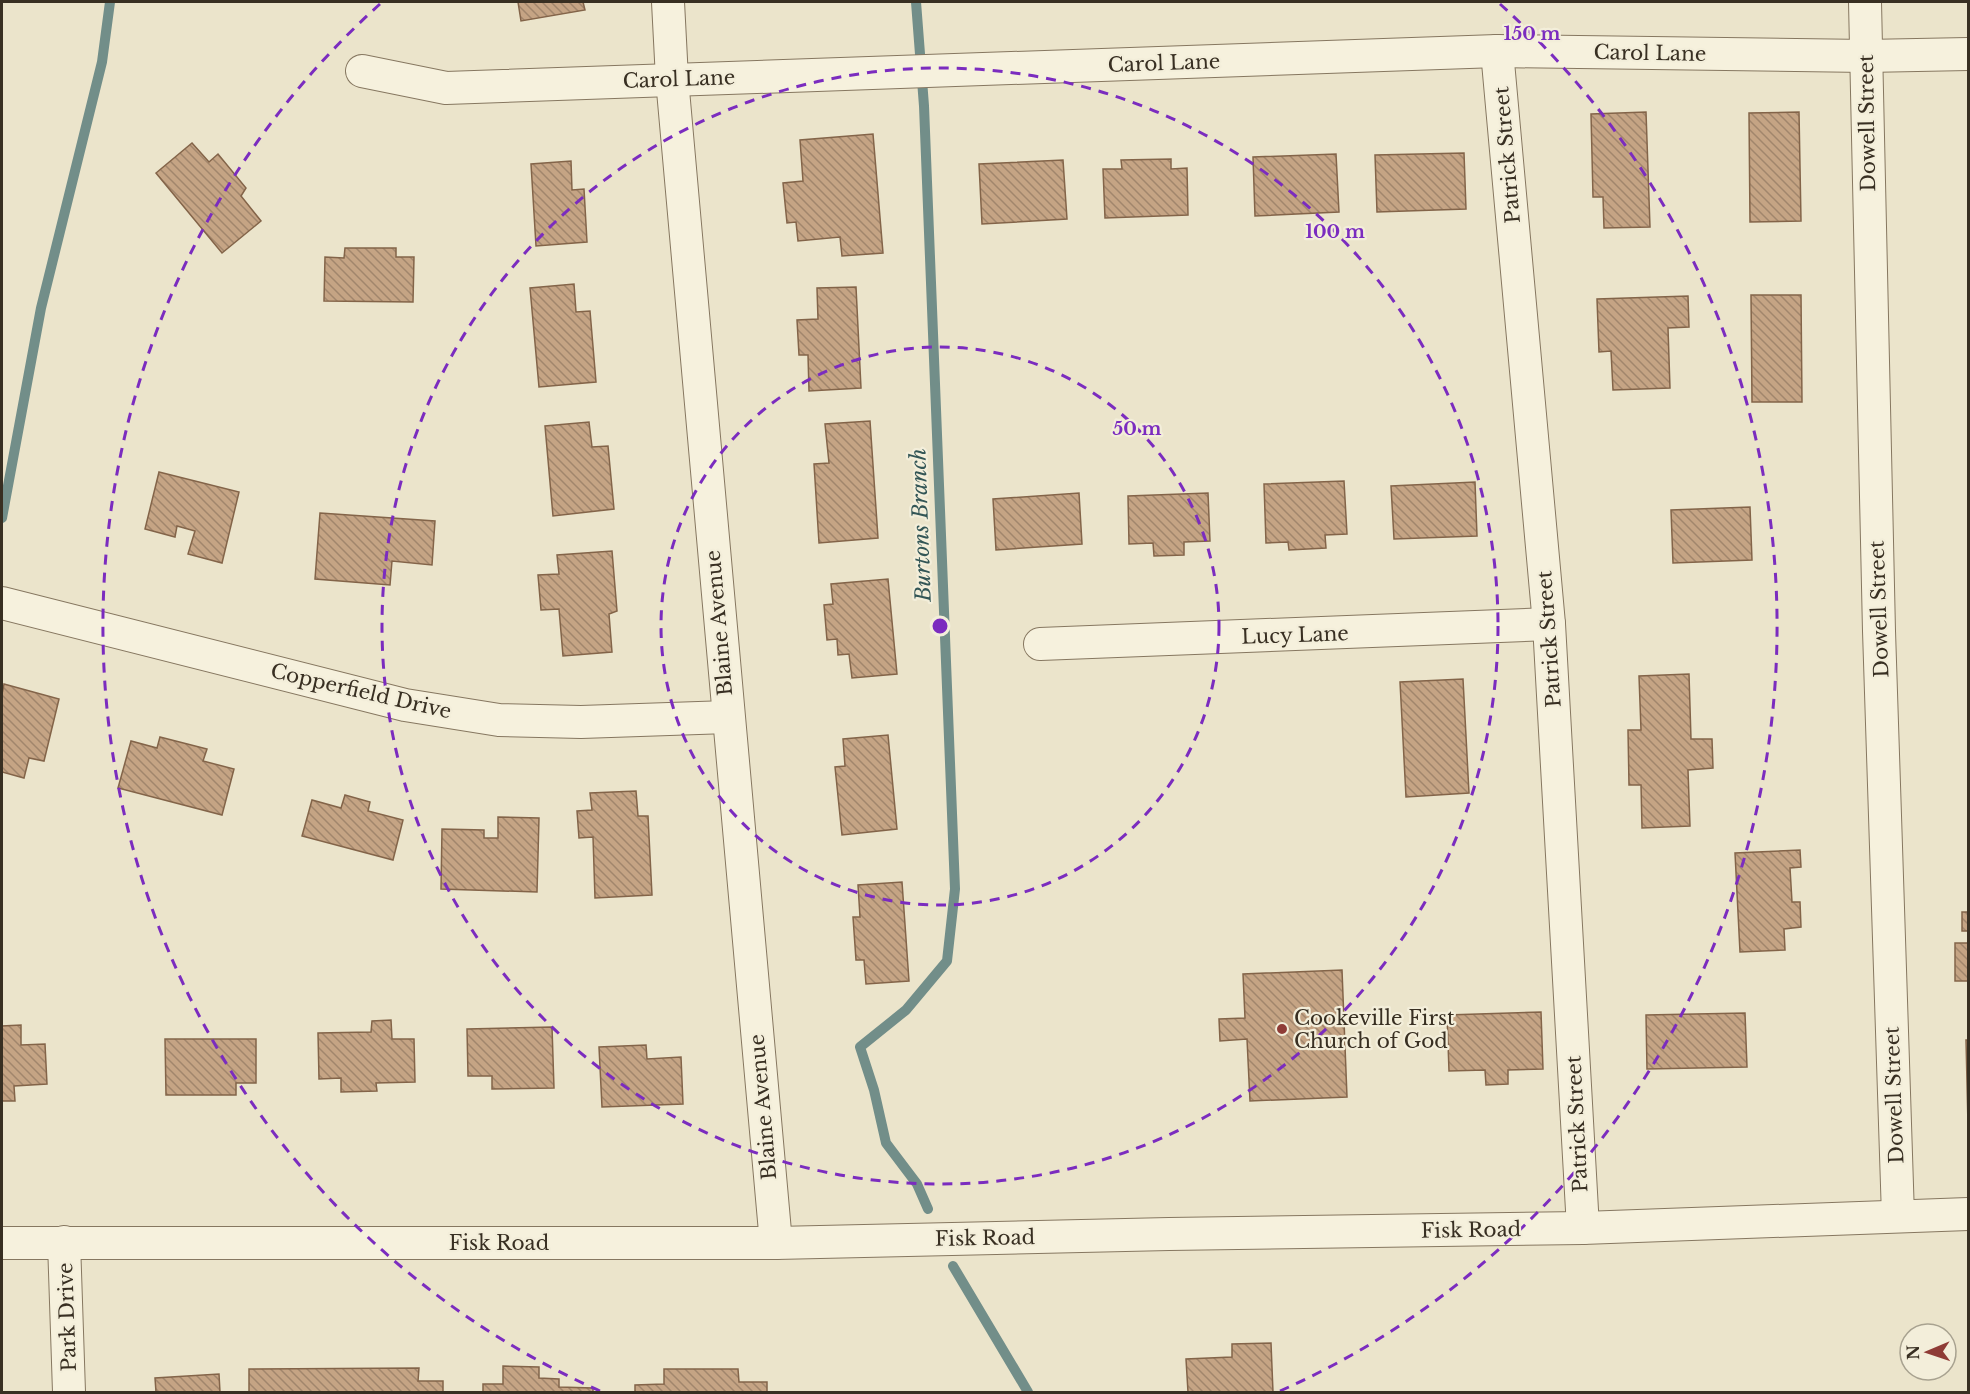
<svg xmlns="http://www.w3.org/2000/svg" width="1970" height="1394" font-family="'Libre Baskerville',serif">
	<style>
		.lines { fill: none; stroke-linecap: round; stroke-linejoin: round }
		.stream { stroke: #728e89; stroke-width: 10 }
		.building { fill: url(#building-back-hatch); stroke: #836449; stroke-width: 1.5 }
		.minor-casing { stroke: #867760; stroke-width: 34 }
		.minor { stroke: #f6f1dd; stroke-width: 32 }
		.ring { fill: none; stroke: #7b2cbf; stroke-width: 3; stroke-dasharray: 10 8 }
		.poi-dot { fill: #8f3c36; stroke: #f3eeda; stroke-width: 2 }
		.labels { text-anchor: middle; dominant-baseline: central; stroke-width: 4.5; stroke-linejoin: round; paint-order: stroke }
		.street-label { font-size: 20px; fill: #382f22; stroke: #f3eeda }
		.poi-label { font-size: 20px; fill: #382f22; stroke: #f3eeda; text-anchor: start }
		.water-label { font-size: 21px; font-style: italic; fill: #335656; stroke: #f3eeda }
		.centre { fill: #7b2cbf; stroke: #f3eeda; stroke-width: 3 }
		.ring-label { font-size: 18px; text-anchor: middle; font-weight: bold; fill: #7b2cbf; stroke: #f3eeda; stroke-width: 4.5; stroke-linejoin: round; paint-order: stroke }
	</style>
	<defs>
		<pattern id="building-back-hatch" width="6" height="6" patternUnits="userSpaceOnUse" patternTransform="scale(1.5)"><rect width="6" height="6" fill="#c5a484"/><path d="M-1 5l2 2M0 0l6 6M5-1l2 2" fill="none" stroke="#a1866c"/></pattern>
	</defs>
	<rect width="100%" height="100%" fill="#ebe4cb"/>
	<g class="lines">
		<g class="stream">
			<polyline points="916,2 924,106 955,889 947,961 906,1010 860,1047 874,1090 886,1143 917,1184 928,1209"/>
			<polyline points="2,518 41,308 102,62 110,2"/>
			<polyline points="953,1266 1028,1392"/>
		</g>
	</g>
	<g class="building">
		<polygon points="518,2 583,2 585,10 521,21"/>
		<polygon points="1646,112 1650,227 1604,228 1603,197 1593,197 1591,114"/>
		<polygon points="1799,112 1801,221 1750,222 1749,113"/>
		<polygon points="873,134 883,253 842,256 840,237 798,241 796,222 787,223 783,183 803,181 800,140"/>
		<polygon points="192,143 209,162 218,154 246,188 241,196 261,221 222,253 156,173"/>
		<polygon points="1464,153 1466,209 1377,212 1375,155"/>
		<polygon points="1336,154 1339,212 1255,216 1253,157"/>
		<polygon points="1171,159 1171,169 1187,168 1188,215 1105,218 1103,169 1122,169 1121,160"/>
		<polygon points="1063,160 1067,219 982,224 979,164"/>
		<polygon points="571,161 572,190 584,189 587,242 536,246 531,164"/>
		<polygon points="345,248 396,248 396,257 414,257 413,302 324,301 325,257 344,258"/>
		<polygon points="574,284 576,312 590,311 596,382 539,387 530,288"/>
		<polygon points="856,287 861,388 809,391 808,355 799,355 797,320 818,319 817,288"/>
		<polygon points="1751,295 1801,295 1802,402 1752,402"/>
		<polygon points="1688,296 1689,327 1668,328 1670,388 1613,390 1611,351 1599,352 1597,299"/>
		<polygon points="870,421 878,538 819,543 814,464 829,463 825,424"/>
		<polygon points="589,422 592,447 608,446 614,509 553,516 545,426"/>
		<polygon points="159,472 239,492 222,563 188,554 195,531 177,526 175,537 145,529"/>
		<polygon points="1344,481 1347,534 1325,535 1326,548 1289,550 1288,542 1266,543 1264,484"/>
		<polygon points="1475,482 1477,536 1394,539 1391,486"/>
		<polygon points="1079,493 1082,544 996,550 993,499"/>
		<polygon points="1208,493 1210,541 1184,542 1184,555 1154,556 1153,543 1129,544 1128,496"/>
		<polygon points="1750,507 1752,560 1673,563 1671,510"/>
		<polygon points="320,513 435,521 432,565 392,561 390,585 315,579"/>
		<polygon points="612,551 617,611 609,614 612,652 563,656 559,609 541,610 538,575 559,574 557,555"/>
		<polygon points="888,579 897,674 852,678 849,654 838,655 837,639 827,640 824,605 833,604 831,584"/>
		<polygon points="1689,674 1691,739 1712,739 1713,768 1688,770 1690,826 1642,828 1641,785 1629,785 1628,730 1641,730 1639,676"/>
		<polygon points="1463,679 1469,793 1406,797 1400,682"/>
		<polygon points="4,684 59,699 44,761 29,758 24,778 2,772 2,694"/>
		<polygon points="888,735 897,829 842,835 835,767 845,766 843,739"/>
		<polygon points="160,737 207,749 203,761 234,769 222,815 118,788 131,741 157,748"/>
		<polygon points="636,791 638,816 648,816 652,895 595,898 593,837 579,838 577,811 592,810 590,793"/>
		<polygon points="345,795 370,802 368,811 403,820 393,860 302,836 312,800 341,808"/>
		<polygon points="498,817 539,818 537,892 441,889 442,829 484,830 484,838 498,838"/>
		<polygon points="1800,850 1801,867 1790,868 1792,902 1800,902 1801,927 1784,929 1785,950 1740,952 1735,853"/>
		<polygon points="902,882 909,981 866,984 864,960 856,960 853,917 860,917 858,885"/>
		<rect x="1962" y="912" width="6" height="19"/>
		<rect x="1955" y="943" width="13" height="38"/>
		<polygon points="1342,970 1347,1097 1250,1101 1247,1039 1220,1041 1219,1019 1245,1018 1243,974"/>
		<polygon points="1541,1012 1543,1069 1508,1070 1508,1084 1486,1085 1485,1070 1449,1071 1447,1015"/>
		<polygon points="1745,1013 1747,1067 1647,1069 1646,1015"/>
		<polygon points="391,1020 392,1039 414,1039 415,1082 376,1083 377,1091 341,1092 341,1078 319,1079 318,1033 371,1032 372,1021"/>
		<polygon points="21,1025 21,1045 45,1044 47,1084 14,1086 15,1101 2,1101 2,1026"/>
		<polygon points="552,1027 554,1088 492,1089 492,1076 468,1076 467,1029"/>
		<polygon points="165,1039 256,1039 256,1083 236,1083 236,1095 166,1095"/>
		<polygon points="1966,1040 1968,1040 1968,1125"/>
		<polygon points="646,1045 647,1059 681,1057 683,1104 602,1107 599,1047"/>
		<polygon points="1271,1343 1273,1392 1188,1392 1186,1359 1232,1357 1232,1344"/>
		<polygon points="503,1366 539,1367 539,1378 559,1379 559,1387 593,1388 593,1392 483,1392 483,1384 503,1384"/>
		<polygon points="419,1368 418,1381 443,1381 443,1392 249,1392 249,1369"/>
		<polygon points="664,1369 738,1369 739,1382 767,1382 767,1392 635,1392 635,1385 664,1384"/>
		<polygon points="219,1374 220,1392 156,1392 155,1378"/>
	</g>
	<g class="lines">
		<g class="minor-casing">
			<g id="minor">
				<polyline points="668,2 672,79 776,1243"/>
				<polyline points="1865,2 1879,631 1898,1216"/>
				<polyline points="1497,51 1549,624 1583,1228"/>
				<polyline points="362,71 446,88 1497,51 1866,56 1968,54"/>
				<polyline points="2,603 405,705 499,720 581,722 728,717"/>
				<polyline points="1040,644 1549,624"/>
				<polyline points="64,1242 69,1392"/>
				<polyline points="2,1243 776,1243 1169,1234 1583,1228 1968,1214"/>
			</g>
		</g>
		<use href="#minor" class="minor"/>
	</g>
	<g class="ring">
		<circle cx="940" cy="626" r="279"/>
		<circle cx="940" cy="626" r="558"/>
		<path d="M600 1391A837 837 0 0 1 380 4M1500 4A837 837 0 0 1 1280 1391"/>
	</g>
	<circle class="poi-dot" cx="1282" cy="1029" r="6"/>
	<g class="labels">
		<g class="street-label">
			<text transform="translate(1650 53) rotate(1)">Carol Lane</text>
			<text transform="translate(1164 63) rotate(-2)">Carol Lane</text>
			<text transform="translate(679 79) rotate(-2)">Carol Lane</text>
			<text transform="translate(1867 123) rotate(-91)">Dowell Street</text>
			<text transform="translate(1507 155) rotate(-95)">Patrick Street</text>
			<text transform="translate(1879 609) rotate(-92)">Dowell Street</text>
			<text transform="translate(719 623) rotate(-95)">Blaine Avenue</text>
			<text transform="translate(1295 635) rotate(-2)">Lucy Lane</text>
			<text transform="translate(1549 639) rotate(-94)">Patrick Street</text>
			<text transform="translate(361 691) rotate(13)">Copperfield Drive</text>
			<text transform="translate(1894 1095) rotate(-92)">Dowell Street</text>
			<text transform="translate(763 1107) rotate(-95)">Blaine Avenue</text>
			<text transform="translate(1577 1124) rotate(-93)">Patrick Street</text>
			<text transform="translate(1471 1230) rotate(-1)">Fisk Road</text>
			<text transform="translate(985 1238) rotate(-1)">Fisk Road</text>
			<text x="499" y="1243">Fisk Road</text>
			<text transform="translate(67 1317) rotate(-92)">Park Drive</text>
		</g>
		<g class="poi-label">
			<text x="1294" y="1018">Cookeville First<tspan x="1294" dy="23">Church of God</tspan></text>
		</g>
		<g class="water-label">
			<text transform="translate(921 525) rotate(-92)">Burtons Branch</text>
		</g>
	</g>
	<circle cx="940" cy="626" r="9" class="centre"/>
	<g class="ring-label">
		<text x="1532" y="40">150 m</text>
		<text x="1335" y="238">100 m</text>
		<text x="1137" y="435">50 m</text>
	</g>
	<rect width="1970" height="1394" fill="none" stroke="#382f22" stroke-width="6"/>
	<g transform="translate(1928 1352) rotate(268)"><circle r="28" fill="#f3eeda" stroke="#a8a290" stroke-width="1.5"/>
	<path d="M0-4.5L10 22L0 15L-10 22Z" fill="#8f3c36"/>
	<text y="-9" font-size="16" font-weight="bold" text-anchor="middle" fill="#382f22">N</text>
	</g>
</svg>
